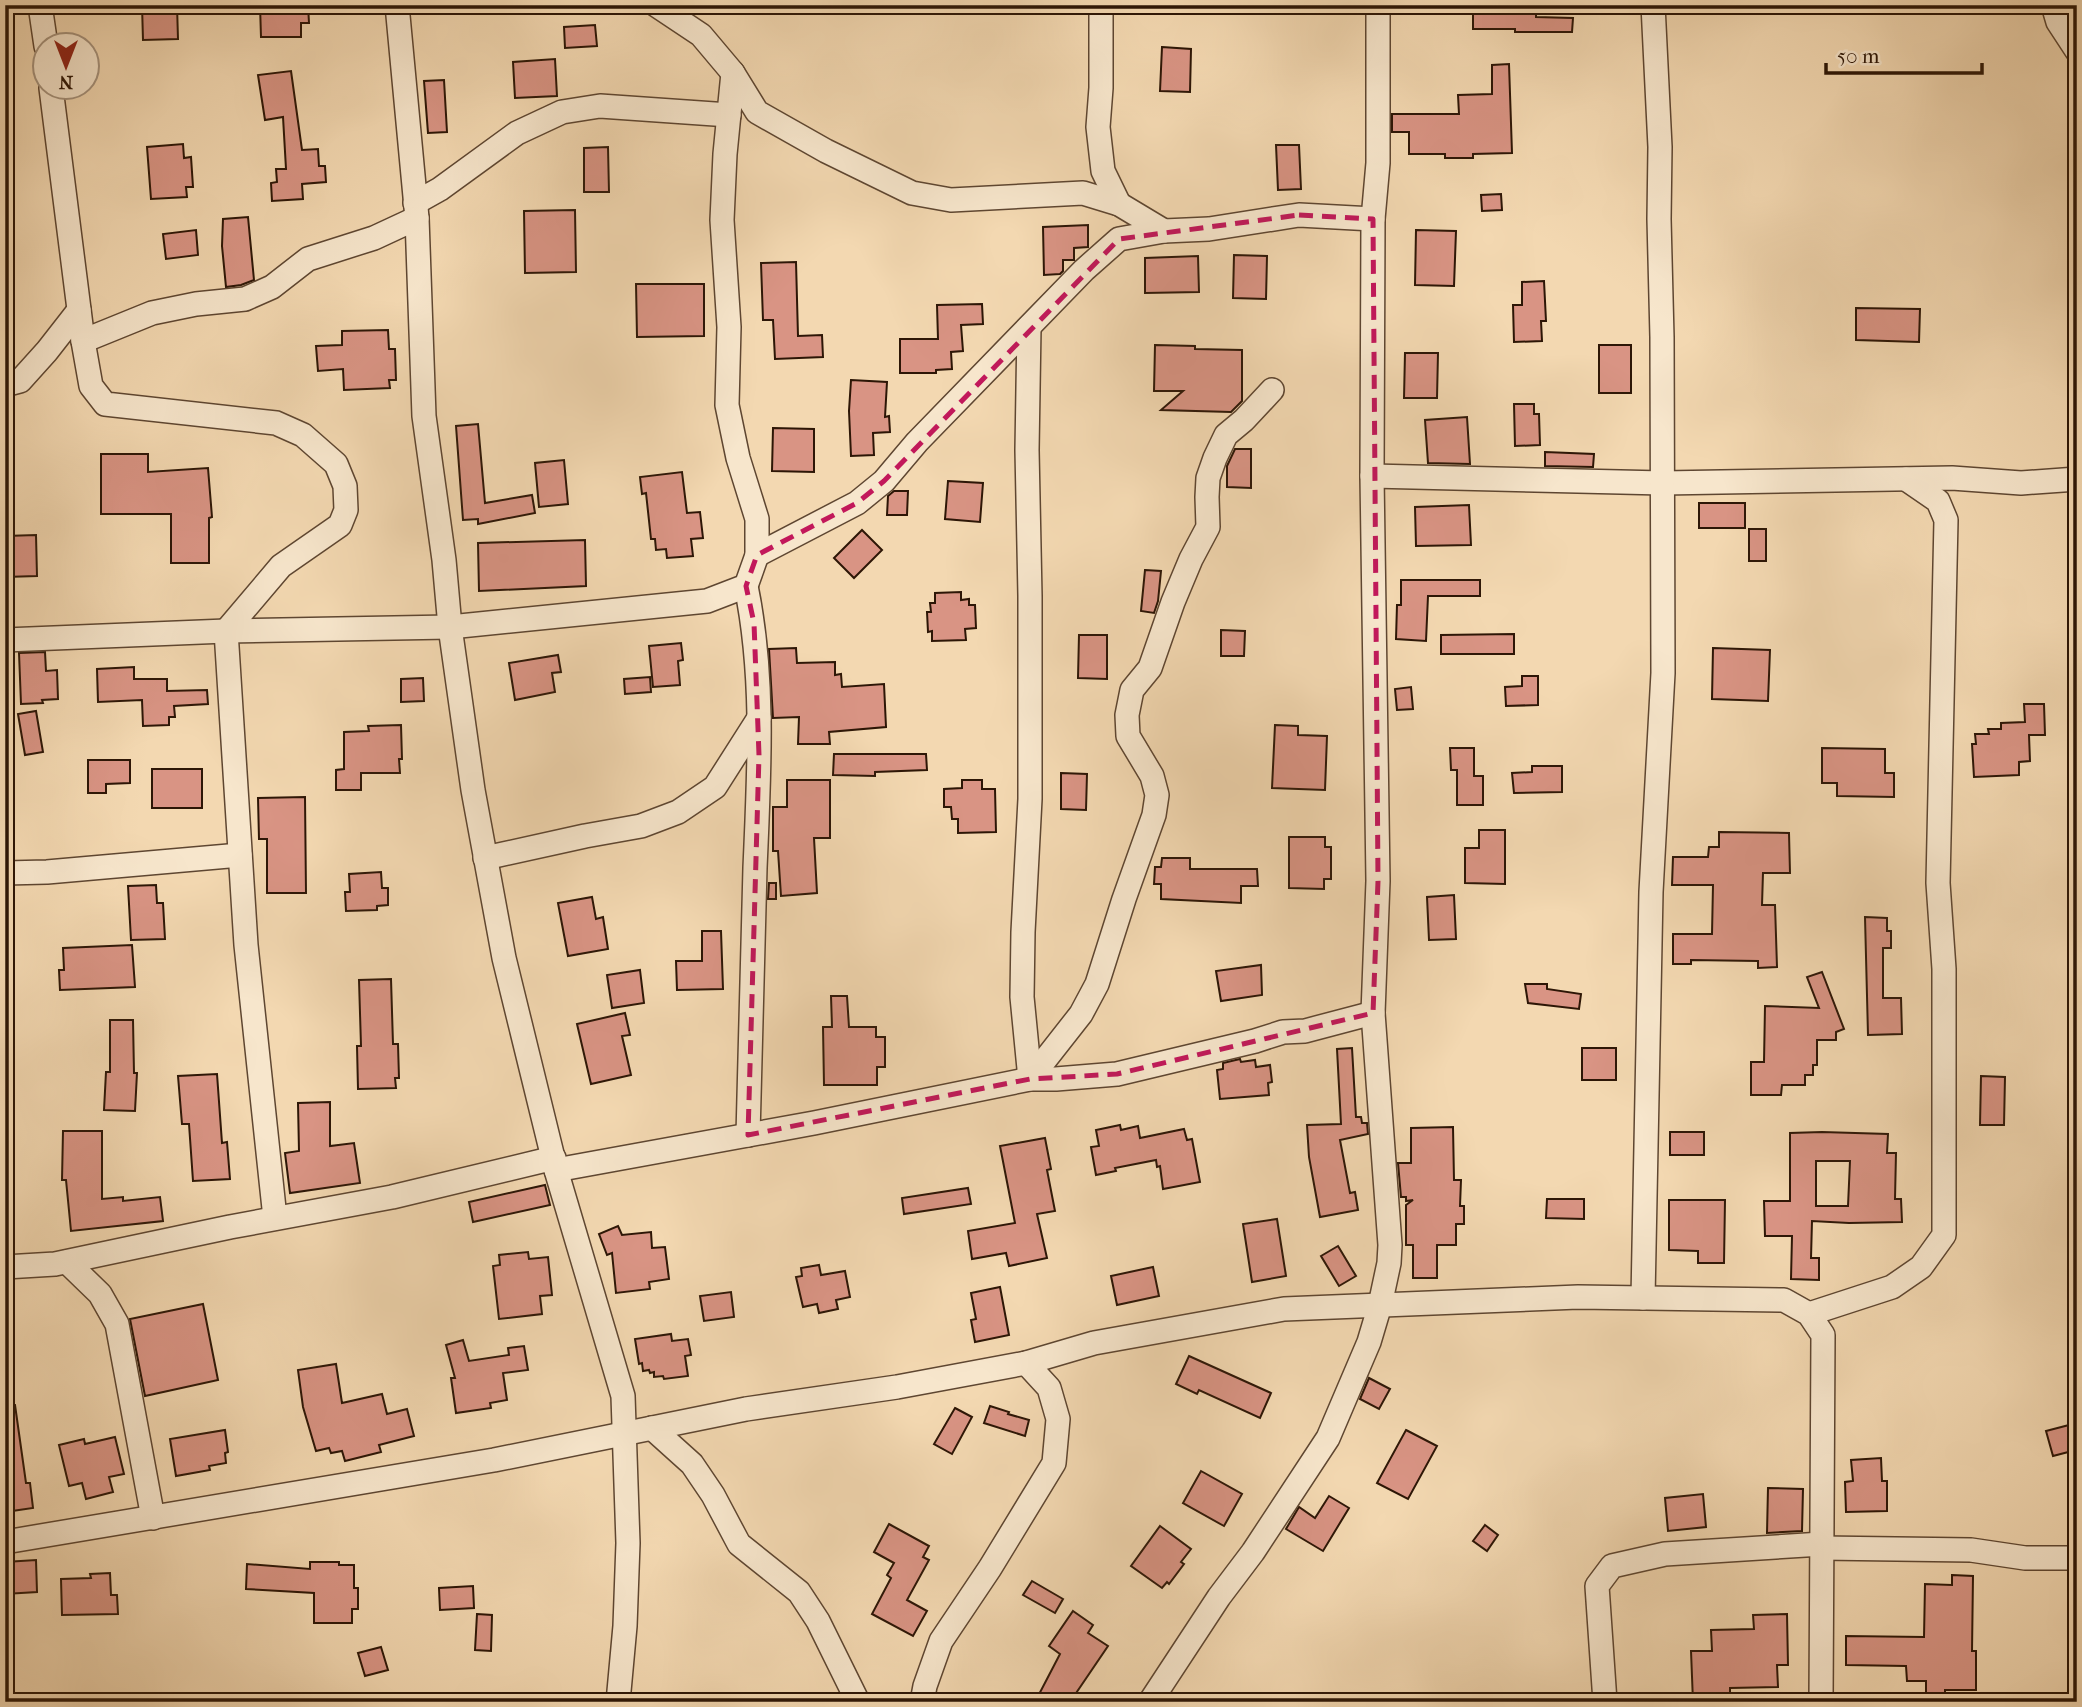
<svg xmlns="http://www.w3.org/2000/svg" width="2082" height="1707" font-family="'IM FELL French Canon',serif">
	<style>
		.building { fill: #d99484; stroke: #2d1606; stroke-width: 2; fill-rule: evenodd }
		.lines { fill: none; stroke-linecap: round; stroke-linejoin: round }
		.street-casing { stroke: #5e4631; stroke-width: 26 }
		.street { stroke: #f7e6cc; stroke-width: 23 }
		.marked { fill: none; stroke: #c2185b; stroke-width: 5; stroke-dasharray: 14 9; stroke-linejoin: round }
	</style>
	<rect width="100%" height="100%" fill="#f3d8b1"/>
	<filter id="stains"><feTurbulence type="fractalNoise" baseFrequency=".00286" numOctaves="4"/><feColorMatrix values="0 0 0 0 .2 0 0 0 0 .09 0 0 0 0 .02 0 0 0 .5 -.17"/></filter>
	<radialGradient id="worn" r=".72"><stop offset=".6" stop-color="#630" stop-opacity="0"/><stop offset="1" stop-color="#630" stop-opacity=".3"/></radialGradient>
	<g class="building">
		<polygon points="142,5 177,5 178,39 143,40"/>
		<polygon points="260,5 308,5 309,23 301,23 301,37 261,37"/>
		<polygon points="1473,5 1536,5 1536,17 1573,18 1572,32 1515,32 1515,29 1473,29"/>
		<polygon points="595,25 597,46 565,48 564,27"/>
		<polygon points="1162,47 1191,49 1190,92 1160,91"/>
		<polygon points="555,59 557,96 515,98 513,62"/>
		<polygon points="1509,64 1512,153 1473,154 1473,158 1445,158 1445,154 1409,154 1409,132 1392,132 1392,114 1459,114 1458,95 1492,94 1492,65"/>
		<polygon points="291,71 302,150 318,149 319,166 325,166 326,182 302,184 303,199 272,201 271,183 277,182 276,169 286,169 283,117 265,120 258,75"/>
		<polygon points="444,80 447,132 428,133 424,81"/>
		<polygon points="183,144 184,158 191,157 193,187 186,187 187,197 151,199 147,147"/>
		<polygon points="1276,145 1299,145 1301,189 1278,190"/>
		<polygon points="608,147 609,192 584,192 584,148"/>
		<polygon points="1501,194 1502,210 1482,211 1481,195"/>
		<polygon points="575,210 576,272 525,273 524,211"/>
		<polygon points="248,217 254,280 241,285 226,287 222,246 223,219"/>
		<polygon points="1088,225 1088,247 1074,248 1074,260 1063,260 1063,271 1060,274 1044,275 1043,227"/>
		<polygon points="196,230 198,255 166,259 163,234"/>
		<polygon points="1416,230 1456,231 1454,286 1415,285"/>
		<polygon points="1234,255 1267,256 1266,299 1233,298"/>
		<polygon points="1198,256 1199,292 1145,293 1145,258"/>
		<polygon points="796,262 798,336 822,335 823,357 775,359 773,320 763,320 761,263"/>
		<polygon points="1544,281 1546,321 1541,321 1542,341 1514,342 1513,305 1522,305 1522,282"/>
		<polygon points="636,284 704,284 704,336 637,337"/>
		<polygon points="982,304 983,324 961,325 963,351 951,352 952,369 936,370 936,373 900,373 900,339 938,339 937,305"/>
		<polygon points="1856,308 1920,309 1919,342 1856,340"/>
		<polygon points="388,330 389,349 395,349 396,380 389,380 390,388 344,390 343,369 318,371 316,346 342,345 342,331"/>
		<polygon points="1155,345 1195,346 1195,349 1242,350 1242,401 1231,412 1161,410 1183,391 1154,391"/>
		<rect x="1599" y="345" width="32" height="48"/>
		<polygon points="1405,353 1438,353 1437,398 1404,398"/>
		<polygon points="851,380 887,382 885,417 889,416 890,432 873,433 874,455 851,456 849,411"/>
		<polygon points="1514,404 1534,404 1534,414 1539,414 1540,445 1515,446"/>
		<polygon points="1467,417 1470,464 1428,463 1425,420"/>
		<polygon points="478,424 485,503 532,495 535,513 478,524 478,519 463,520 456,426"/>
		<polygon points="773,428 814,429 814,472 772,471"/>
		<polygon points="1235,449 1251,449 1251,488 1227,487 1227,466"/>
		<polygon points="1545,452 1594,454 1593,467 1545,466"/>
		<polygon points="101,454 148,454 148,472 208,468 212,517 209,518 209,563 171,563 171,514 101,514"/>
		<polygon points="564,460 568,504 539,507 535,463"/>
		<polygon points="682,472 687,513 700,512 703,538 691,539 693,556 667,558 666,549 656,550 655,539 651,539 646,493 642,494 640,477"/>
		<polygon points="948,481 983,483 980,522 945,519"/>
		<polygon points="894,491 908,491 907,515 887,515 888,496"/>
		<rect x="1699" y="503" width="46" height="25"/>
		<polygon points="1469,505 1471,545 1416,546 1415,507"/>
		<rect x="1749" y="529" width="17" height="32"/>
		<polygon points="862,530 882,550 854,578 834,558"/>
		<polygon points="36,535 37,576 5,577 5,536"/>
		<polygon points="585,540 586,586 479,591 478,543"/>
		<polygon points="1145,570 1161,571 1158,601 1154,613 1141,611"/>
		<polygon points="1401,580 1480,580 1480,596 1428,596 1426,641 1396,639 1397,605 1401,605"/>
		<polygon points="961,592 961,600 969,599 969,605 975,605 976,628 965,629 966,640 932,641 932,631 928,632 927,612 931,612 930,603 935,603 935,593"/>
		<polygon points="1221,630 1245,631 1244,656 1221,656"/>
		<polygon points="1514,634 1514,654 1441,654 1441,635"/>
		<polygon points="1079,635 1107,635 1107,679 1078,678"/>
		<polygon points="681,643 683,660 678,661 680,685 653,687 649,646"/>
		<polygon points="796,648 797,663 835,662 835,675 841,674 842,687 884,684 886,727 829,732 830,744 798,744 799,717 773,718 769,649"/>
		<polygon points="1713,648 1770,650 1768,701 1712,699"/>
		<polygon points="45,652 46,671 57,670 58,699 42,700 43,703 21,704 19,653"/>
		<polygon points="558,655 561,672 552,673 555,692 515,700 509,663"/>
		<polygon points="134,667 134,679 167,679 167,691 207,690 208,704 174,706 175,717 169,717 169,725 143,726 142,700 98,702 97,669"/>
		<polygon points="1522,676 1538,676 1538,705 1506,706 1505,687 1522,686"/>
		<polygon points="650,677 651,692 625,694 624,679"/>
		<polygon points="423,678 424,701 401,702 401,679"/>
		<polygon points="1411,687 1413,709 1397,710 1395,689"/>
		<polygon points="2024,704 2044,704 2045,735 2029,735 2030,761 2019,762 2019,775 1974,777 1972,744 1976,744 1975,734 1989,734 1988,729 2001,729 2001,723 2025,722"/>
		<polygon points="36,711 43,752 25,755 18,714"/>
		<polygon points="401,725 402,759 399,759 400,773 361,773 361,790 336,790 336,770 344,769 344,732 369,731 368,726"/>
		<polygon points="1275,725 1298,726 1298,735 1327,736 1325,790 1272,788"/>
		<polygon points="1450,748 1474,748 1474,776 1483,776 1483,805 1457,805 1457,770 1451,770"/>
		<polygon points="1822,748 1885,749 1885,773 1894,773 1894,797 1837,796 1837,783 1822,783"/>
		<polygon points="834,754 926,754 927,770 875,772 875,776 833,775"/>
		<polygon points="88,760 130,760 130,783 106,784 106,793 88,793"/>
		<polygon points="1532,766 1562,766 1562,792 1514,793 1512,773 1532,772"/>
		<rect x="152" y="769" width="50" height="39"/>
		<polygon points="1061,773 1087,774 1086,810 1061,809"/>
		<polygon points="787,780 830,780 830,838 814,838 817,893 781,896 778,851 773,851 773,807 787,807"/>
		<polygon points="962,780 982,780 982,789 995,789 996,832 958,833 958,819 952,819 951,807 944,807 944,789 962,788"/>
		<polygon points="305,797 306,893 267,893 267,839 259,839 258,798"/>
		<polygon points="1479,830 1505,830 1505,884 1465,883 1465,848 1479,848"/>
		<polygon points="1719,832 1789,833 1790,873 1763,873 1762,905 1775,905 1777,967 1758,968 1758,961 1691,960 1691,964 1673,964 1673,934 1712,934 1713,885 1672,885 1673,857 1708,857 1709,847 1719,847"/>
		<polygon points="1289,837 1325,837 1325,847 1331,847 1331,879 1324,879 1324,889 1289,888"/>
		<polygon points="1162,858 1190,858 1190,869 1257,869 1258,886 1241,886 1241,903 1161,899 1161,884 1154,884 1155,867 1161,867"/>
		<polygon points="381,872 382,888 388,888 388,905 377,906 377,910 346,911 345,892 350,892 349,874"/>
		<polygon points="769,883 776,883 776,899 768,899"/>
		<polygon points="156,885 157,903 163,903 165,939 131,940 128,886"/>
		<polygon points="1454,895 1456,939 1429,940 1427,897"/>
		<polygon points="592,897 596,919 603,917 608,949 568,956 558,903"/>
		<polygon points="1865,917 1887,918 1887,931 1891,931 1891,948 1883,948 1883,998 1901,998 1902,1034 1868,1035"/>
		<polygon points="702,931 721,931 723,989 677,990 676,961 702,961"/>
		<polygon points="132,945 135,987 60,990 59,970 64,970 63,948"/>
		<polygon points="1261,965 1262,995 1221,1001 1216,971"/>
		<polygon points="640,970 644,1003 612,1008 607,975"/>
		<polygon points="1822,972 1844,1029 1836,1032 1836,1040 1817,1040 1817,1065 1813,1065 1813,1075 1805,1075 1805,1085 1782,1085 1781,1095 1751,1095 1751,1062 1764,1062 1765,1006 1819,1008 1807,977"/>
		<polygon points="391,979 393,1044 398,1044 399,1078 395,1078 396,1088 358,1089 357,1046 361,1046 359,980"/>
		<polygon points="1525,984 1547,984 1547,989 1581,994 1579,1009 1528,1003"/>
		<polygon points="831,996 847,996 849,1027 876,1027 876,1037 885,1037 885,1067 877,1067 877,1085 824,1085 823,1027 832,1027"/>
		<polygon points="625,1013 630,1035 622,1036 631,1075 591,1084 577,1024"/>
		<polygon points="110,1020 133,1020 134,1073 137,1073 135,1111 104,1110 106,1072 110,1072"/>
		<polygon points="1352,1048 1356,1117 1361,1117 1362,1123 1367,1123 1368,1134 1340,1140 1350,1193 1355,1192 1358,1210 1320,1217 1309,1157 1307,1125 1341,1124 1337,1049"/>
		<rect x="1582" y="1048" width="34" height="32"/>
		<polygon points="1240,1059 1241,1062 1255,1060 1256,1067 1270,1065 1272,1082 1268,1083 1269,1095 1220,1099 1217,1070 1223,1069 1223,1063"/>
		<polygon points="217,1074 222,1143 227,1142 230,1179 193,1181 189,1124 182,1124 178,1076"/>
		<polygon points="1981,1076 2005,1077 2004,1125 1980,1125"/>
		<polygon points="330,1102 330,1146 354,1143 360,1183 290,1193 285,1153 299,1151 298,1103"/>
		<polygon points="1120,1125 1121,1130 1138,1126 1140,1138 1184,1129 1187,1140 1192,1139 1200,1182 1163,1189 1160,1166 1157,1167 1156,1160 1115,1168 1116,1171 1096,1175 1091,1147 1099,1146 1096,1130"/>
		<polygon points="1453,1127 1454,1180 1461,1180 1460,1206 1464,1206 1464,1224 1456,1224 1456,1245 1437,1245 1437,1278 1413,1278 1413,1245 1406,1245 1406,1205 1413,1200 1406,1201 1406,1197 1401,1197 1398,1163 1411,1163 1411,1128"/>
		<polygon points="63,1131 102,1131 102,1199 123,1197 123,1201 160,1197 163,1221 71,1231 66,1180 62,1180"/>
		<rect x="1670" y="1132" width="34" height="23"/>
		<path d="M1822,1132L1888,1134L1887,1153H1896L1895,1199H1901L1902,1222L1849,1223L1812,1221L1811,1258H1819V1280L1791,1279L1792,1236H1765L1764,1201H1790V1133ZM1816,1161H1850L1848,1206H1816Z"/>
		<polygon points="1045,1138 1051,1169 1047,1170 1055,1211 1037,1214 1047,1258 1009,1266 1006,1253 972,1259 968,1231 1015,1223 1000,1146"/>
		<polygon points="545,1185 550,1205 473,1222 469,1202"/>
		<polygon points="968,1188 971,1204 904,1214 902,1198"/>
		<polygon points="1547,1199 1584,1199 1584,1219 1546,1218"/>
		<polygon points="1669,1200 1725,1200 1724,1263 1698,1263 1698,1251 1669,1250"/>
		<polygon points="1277,1219 1286,1276 1252,1282 1243,1224"/>
		<polygon points="618,1226 622,1235 651,1232 652,1248 665,1247 669,1279 649,1282 650,1289 616,1293 612,1253 607,1255 599,1234"/>
		<polygon points="1338,1246 1356,1276 1339,1286 1321,1256"/>
		<polygon points="528,1252 529,1259 548,1257 552,1295 540,1296 542,1314 499,1319 493,1266 500,1265 499,1255"/>
		<polygon points="819,1265 821,1275 845,1271 850,1297 836,1300 838,1309 819,1313 817,1304 803,1307 796,1277 802,1276 801,1268"/>
		<polygon points="1153,1267 1159,1296 1117,1305 1111,1276"/>
		<polygon points="1000,1287 1009,1335 975,1342 971,1320 976,1319 971,1293"/>
		<polygon points="731,1292 734,1317 704,1321 700,1296"/>
		<polygon points="203,1304 218,1380 145,1396 130,1319"/>
		<polygon points="671,1334 672,1341 688,1339 691,1355 685,1356 688,1376 664,1379 663,1376 654,1377 654,1372 650,1373 649,1370 643,1371 642,1363 639,1364 635,1339"/>
		<polygon points="463,1340 469,1361 509,1355 508,1348 524,1346 528,1370 503,1373 507,1400 490,1403 491,1408 456,1413 451,1378 455,1378 446,1345"/>
		<polygon points="1189,1356 1271,1393 1260,1418 1199,1390 1197,1394 1176,1384"/>
		<polygon points="336,1364 342,1403 382,1394 387,1414 407,1409 414,1436 379,1445 381,1452 345,1461 342,1451 331,1453 329,1448 316,1451 303,1407 298,1370"/>
		<polygon points="1369,1378 1390,1389 1379,1409 1360,1399"/>
		<polygon points="15,1405 26,1483 30,1483 33,1508 5,1512 5,1406"/>
		<polygon points="990,1406 1009,1412 1008,1414 1029,1420 1025,1436 984,1423"/>
		<polygon points="955,1408 972,1417 952,1454 934,1444"/>
		<polygon points="2069,1425 2076,1450 2053,1456 2046,1431"/>
		<polygon points="225,1430 228,1452 225,1453 226,1463 209,1466 210,1470 176,1476 170,1439"/>
		<polygon points="1406,1430 1437,1446 1408,1499 1377,1483"/>
		<polygon points="115,1437 124,1474 109,1477 113,1492 86,1499 82,1483 69,1486 59,1445 84,1439 85,1444"/>
		<polygon points="1881,1458 1882,1481 1887,1481 1887,1511 1846,1512 1845,1482 1853,1481 1851,1460"/>
		<polygon points="1201,1471 1242,1494 1224,1526 1183,1503"/>
		<polygon points="1768,1488 1803,1489 1802,1531 1767,1533"/>
		<polygon points="1703,1494 1706,1527 1668,1531 1665,1498"/>
		<polygon points="1329,1496 1349,1508 1323,1551 1286,1529 1299,1507 1315,1518"/>
		<polygon points="889,1524 929,1546 923,1557 929,1560 907,1600 927,1611 913,1636 872,1614 891,1578 887,1575 894,1563 874,1552"/>
		<polygon points="1485,1525 1498,1535 1487,1551 1473,1541"/>
		<polygon points="1160,1526 1191,1549 1181,1562 1184,1564 1169,1584 1167,1582 1162,1588 1131,1566"/>
		<polygon points="36,1560 37,1592 5,1594 5,1562"/>
		<polygon points="310,1562 339,1562 339,1565 354,1565 354,1588 358,1588 358,1609 352,1609 352,1623 314,1623 314,1593 246,1589 247,1564 310,1569"/>
		<polygon points="110,1573 111,1595 117,1595 118,1614 62,1615 61,1579 91,1578 90,1574"/>
		<polygon points="1952,1575 1973,1576 1972,1651 1976,1651 1976,1690 1945,1690 1945,1702 1926,1702 1926,1681 1907,1681 1906,1666 1846,1665 1846,1636 1924,1637 1925,1584 1952,1585"/>
		<polygon points="1032,1581 1063,1599 1055,1613 1023,1595"/>
		<polygon points="473,1586 474,1608 440,1610 439,1588"/>
		<polygon points="1073,1611 1093,1625 1088,1633 1108,1646 1070,1702 1035,1702 1060,1654 1049,1646"/>
		<polygon points="477,1614 492,1615 491,1651 475,1650"/>
		<polygon points="1787,1614 1788,1665 1777,1665 1778,1687 1730,1688 1730,1702 1693,1702 1691,1651 1712,1651 1711,1630 1754,1629 1753,1615"/>
		<polygon points="381,1647 388,1670 365,1676 358,1653"/>
	</g>
	<g class="lines">
		<g class="street-casing">
			<g id="street">
				<polyline points="40,5 46,46"/>
				<polyline points="397,5 417,218 424,416 444,560 450,627 473,790 504,958 556,1170 623,1396 628,1543 625,1626 618,1702"/>
				<polyline points="656,5 701,35 733,73 757,112 826,151 912,193 951,200 1083,193 1119,204 1164,231"/>
				<polyline points="1101,5 1101,88 1098,127 1103,171 1119,204"/>
				<polyline points="2053,5 2058,22 2077,51"/>
				<polyline points="51,88 83,341 91,386 105,404 276,423 303,435 336,464 345,486 346,510 340,525 281,566 226,631 246,945 275,1218"/>
				<polyline points="415,203 440,189 517,133 562,112 600,106 729,115"/>
				<polyline points="1029,327 1027,450 1030,596 1030,799 1023,932 1022,997 1030,1079 1056,1079 1117,1074 1255,1041 1283,1032 1305,1031 1373,1013"/>
				<polyline points="83,341 152,313 196,304 245,299 272,287 308,259 374,238 417,218"/>
				<polyline points="5,385 20,381 47,351 79,310"/>
				<polyline points="1372,476 1663,483 1952,478 2021,483 2077,479"/>
				<polyline points="757,555 857,503 884,481 917,442 1084,270 1119,239 1164,231 1209,229 1299,215 1373,219"/>
				<path d="M746,586C765,678 759,774 755,868C752,957 750,1046 748,1135"/>
				<polyline points="5,640 226,631 450,627 707,601 746,586 757,555 757,519 738,458 727,405 729,327 722,220 725,154 733,73"/>
				<polyline points="485,858 585,836 641,826 678,812 715,787 759,718"/>
				<polyline points="5,873 47,872 240,855"/>
				<polyline points="556,1170 814,1123 1030,1079 1081,1014 1097,984 1124,899 1154,815 1157,795 1152,776 1128,736 1127,715 1132,690 1150,668 1173,602 1191,559 1208,527 1207,497 1208,478 1215,458 1226,435 1244,420 1272,390"/>
				<polyline points="67,1262 100,1294 117,1324 153,1518"/>
				<polyline points="5,1267 55,1264 230,1227 392,1197 554,1158"/>
				<polyline points="1643,1298 1651,892 1663,673 1662,337 1659,219 1660,147 1653,5"/>
				<polyline points="1809,1314 1892,1287 1921,1267 1944,1235 1944,969 1938,883 1946,520 1938,501 1906,479"/>
				<polyline points="652,1428 692,1464 713,1495 739,1544 799,1592 818,1621 858,1702"/>
				<polyline points="5,1542 494,1460 746,1409 897,1387 1026,1363 1094,1343 1284,1309 1578,1297 1784,1300 1809,1314 1823,1335 1821,1702"/>
				<polyline points="1821,1548 1971,1550 2025,1558 2077,1558"/>
				<polyline points="922,1702 925,1686 941,1641 990,1568 1054,1463 1058,1419 1049,1388 1026,1363"/>
				<polyline points="1150,1702 1219,1597 1253,1552 1328,1438 1369,1342 1380,1305 1389,1263 1390,1245 1373,1013 1378,881 1372,476 1373,219 1378,163 1378,5"/>
				<polyline points="1605,1702 1597,1586 1612,1566 1665,1554 1822,1544"/>
			</g>
		</g>
		<use href="#street" class="street"/>
	</g>
	<path class="marked" d="M1299,215L1373,219L1378,881L1373,1013L1117,1074L1030,1079L748,1135L759,755L754,623L746,586L757,555L857,503L884,481L1119,239Z"/>
	<rect width="2082" height="1707" fill="none" stroke="#f3d8b1" stroke-width="28"/>
	<rect x="7" y="7" width="2068" height="1693" fill="none" stroke="#2d1606" stroke-width="3.5"/>
	<rect x="14" y="14" width="2054" height="1679" fill="none" stroke="#2d1606" stroke-width="2"/>
	<g transform="translate(66 66) rotate(180)"><circle r="33" fill="#f7e6cc" stroke="#a6937d" stroke-width="2"/>
	<path d="M0-5L12 26L0 18L-12 26Z" fill="#8f2418"/>
	<text y="-10" font-size="19" font-weight="bold" text-anchor="middle" fill="#2d1606">N</text>
	</g>
	<path d="M1826 63v10h156v-10" fill="none" stroke="#2d1606" stroke-width="3.5"/>
	<text x="1837" y="63" font-size="21" fill="#2d1606" stroke="#f7e6cc" stroke-width="5" paint-order="stroke">50 m</text>
	<rect width="100%" height="100%" filter="url(#stains)"/>
	<rect width="100%" height="100%" fill="url(#worn)"/>
</svg>
